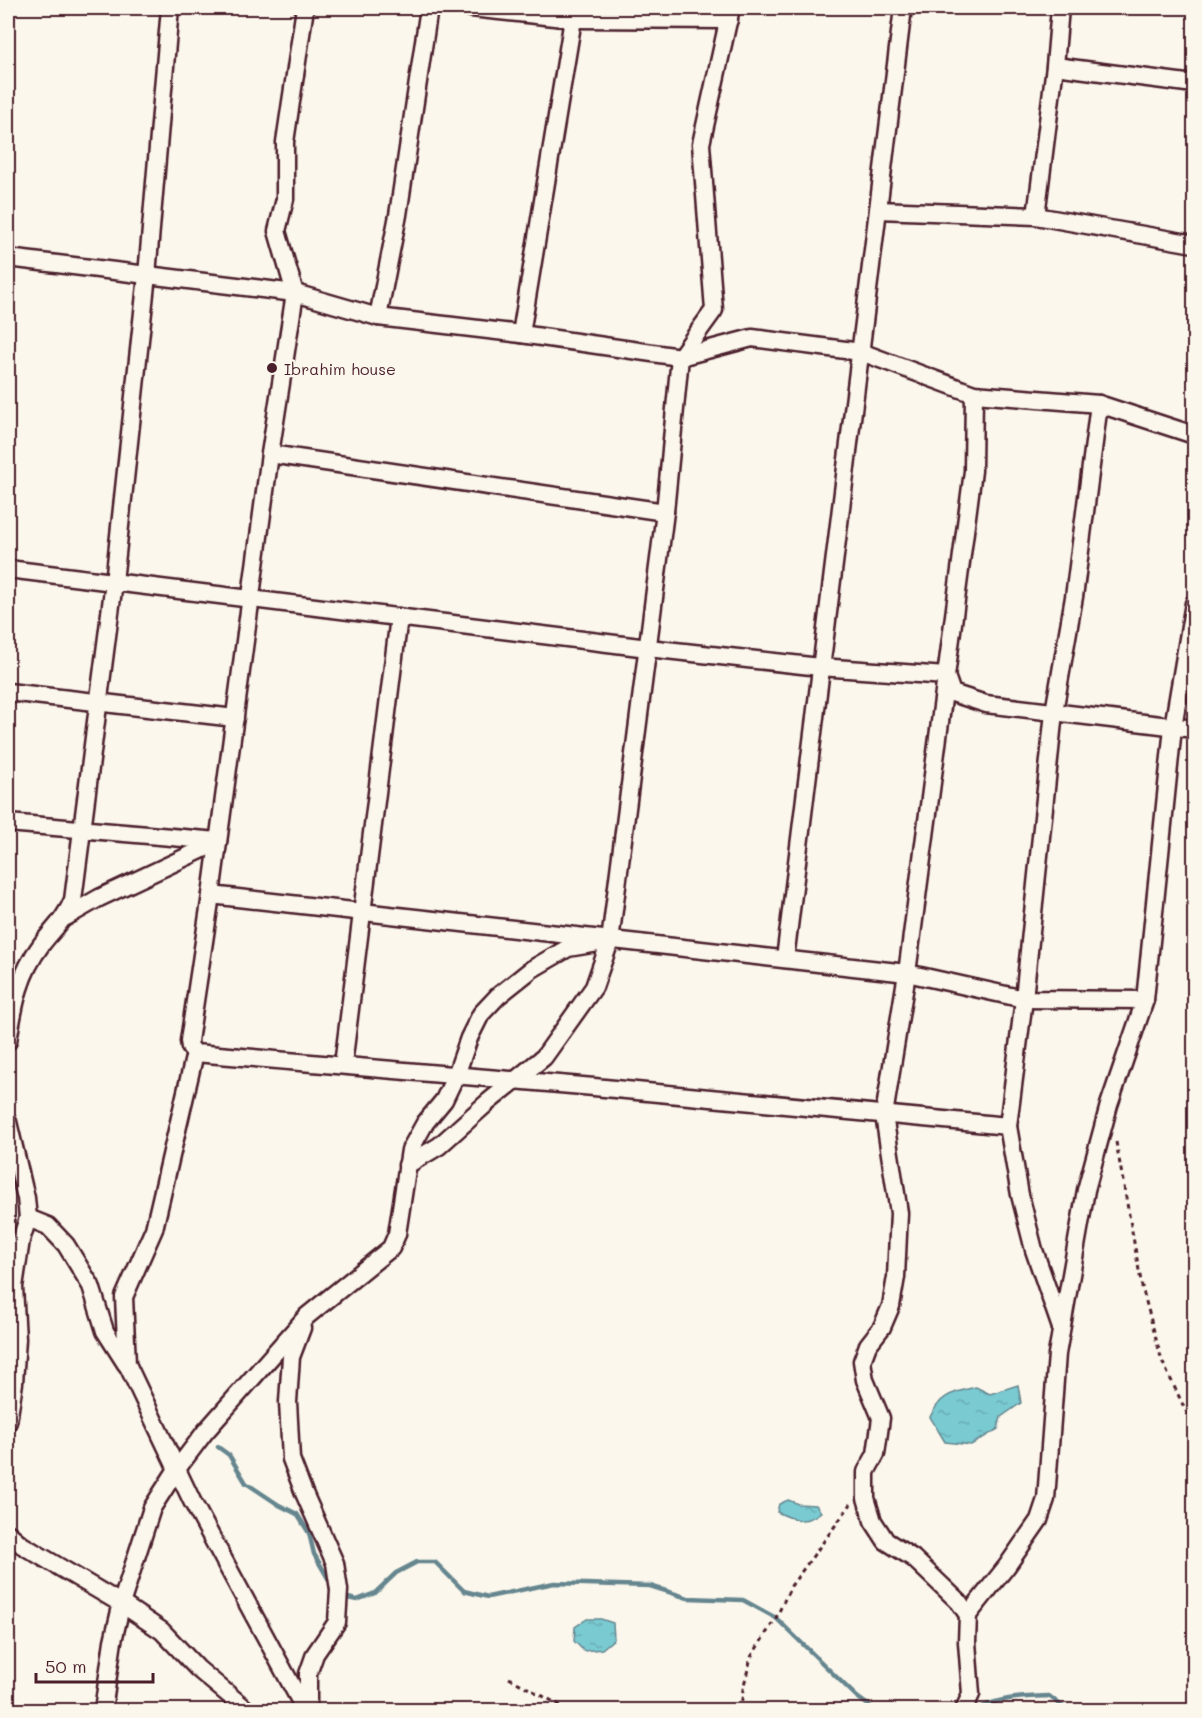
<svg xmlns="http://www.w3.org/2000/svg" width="1202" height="1718" font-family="Mali,sans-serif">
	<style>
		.water { fill: url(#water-ripples); stroke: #66868f; stroke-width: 1.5 }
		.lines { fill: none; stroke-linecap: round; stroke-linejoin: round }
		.stream { stroke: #66868f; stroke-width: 4.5 }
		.minor-casing { stroke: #4a1f2b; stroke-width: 21 }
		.path { stroke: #4a1f2b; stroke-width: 3; stroke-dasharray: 4.5 4.5; stroke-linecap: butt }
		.minor { stroke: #fbf7ec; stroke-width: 16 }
		.poi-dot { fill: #4a1f2b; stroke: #fbf7ec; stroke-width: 2 }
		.labels { text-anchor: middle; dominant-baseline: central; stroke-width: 4.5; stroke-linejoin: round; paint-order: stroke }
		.poi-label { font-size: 16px; fill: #4a1f2b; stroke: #fbf7ec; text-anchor: start }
	</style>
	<defs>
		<pattern id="water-ripples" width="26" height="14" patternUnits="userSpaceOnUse" patternTransform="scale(1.5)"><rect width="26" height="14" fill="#79cad1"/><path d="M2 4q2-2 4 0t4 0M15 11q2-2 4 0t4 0" fill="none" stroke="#6aadb4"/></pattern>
	</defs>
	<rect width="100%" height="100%" fill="#fbf7ec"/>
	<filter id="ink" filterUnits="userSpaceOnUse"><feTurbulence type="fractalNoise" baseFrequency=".0167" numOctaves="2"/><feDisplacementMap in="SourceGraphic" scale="12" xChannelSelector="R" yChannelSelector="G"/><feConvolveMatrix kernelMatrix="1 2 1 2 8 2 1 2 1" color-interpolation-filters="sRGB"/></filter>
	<g filter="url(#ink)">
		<g class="water">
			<path d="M1018,1385L1021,1403L1001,1417L998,1429L971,1445L945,1442L930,1417C941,1394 952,1393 976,1387L990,1394Z"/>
			<path d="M788,1500L798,1504L816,1505L821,1512C805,1525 794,1520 777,1512L779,1504Z"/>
			<polygon points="587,1619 601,1619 613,1623 614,1639 602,1649 584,1651 574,1641 575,1627"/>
		</g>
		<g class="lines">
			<g class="stream">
				<polyline points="218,1447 229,1455 246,1483 279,1505 297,1514 309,1533 314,1554 332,1585"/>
				<polyline points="343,1597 357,1600 375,1593 396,1573 417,1562 435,1562 464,1591 488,1597 554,1583 650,1586 688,1598 743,1600 776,1618 857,1697 875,1710"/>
				<path d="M977,1710C997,1697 1025,1697 1049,1696L1067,1710"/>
			</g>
			<g class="minor-casing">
				<g id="minor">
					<polyline points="305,8 285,142 285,199 277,231 295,293 270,454 211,895 189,1041 190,1047 195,1053 594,1087 1008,1126 1024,999 1054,712 1074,597 1099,404"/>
					<polyline points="471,8 573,19 729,20"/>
					<polyline points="1055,66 1194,84"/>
					<polyline points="878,210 1036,216 1194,244"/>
					<polyline points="1036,216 1055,66 1060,8"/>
					<polyline points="8,258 295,293 378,317 521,334 680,357 752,338 861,352 974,394 1099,404 1194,435"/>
					<polyline points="378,317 398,215 429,8"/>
					<polyline points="521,334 573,19"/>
					<polyline points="270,454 665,512"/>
					<polyline points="8,569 648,648 820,667 946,676 952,693 986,704 1194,729"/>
					<polyline points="8,692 235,718"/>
					<polyline points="8,823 218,841"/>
					<polyline points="211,895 907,973 1024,999 1145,1000"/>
					<polyline points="66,917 99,898 218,842"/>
					<polyline points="785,959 903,8"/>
					<path d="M8,1041C14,1005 18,976 41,945C54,928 64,921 73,900L114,582L147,275L170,8"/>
					<polyline points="195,1053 154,1229 124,1297 127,1364 192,1501 305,1710"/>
					<polyline points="343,1065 399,617"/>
					<polyline points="8,1122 26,1198 28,1218 21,1240 14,1287 17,1339 14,1383 8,1422"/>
					<polyline points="1008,1126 1020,1195 1034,1250 1061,1328"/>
					<polyline points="407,1165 439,1146 487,1103 544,1057 594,987 610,941 665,512 680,357 714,310 701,144 731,8"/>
					<polyline points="28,1218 48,1226 66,1245 91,1286 105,1331 126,1364"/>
					<polyline points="302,1328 291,1357 288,1402 291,1459 304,1493 335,1563 339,1590 337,1622 315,1654 308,1674 308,1710"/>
					<polyline points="8,1533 22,1545 122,1604 162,1631 198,1669 247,1710"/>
					<polyline points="968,1615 959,1602 913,1558 886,1541 873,1521 866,1498 866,1472 876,1454 881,1418 865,1380 862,1361 868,1345 882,1327 891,1306 896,1277 899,1213 884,1115 907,973 973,471 974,394"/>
					<polyline points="103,1710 113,1641 123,1598 152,1508 177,1469 205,1432 307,1316 391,1248 397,1234 410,1150 425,1123 444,1100 456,1075 469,1038 481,1014 498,996 532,969 568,948 610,941"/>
					<polyline points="964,1710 971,1694 967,1642 968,1615 1007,1566 1039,1520 1046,1499 1057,1354 1086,1190 1109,1105 1145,1000 1173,727 1194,603"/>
				</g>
			</g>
			<g class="path">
				<polyline points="1116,1142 1142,1287 1162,1361 1194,1428"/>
				<polyline points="509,1678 569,1710"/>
				<polyline points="741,1710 743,1689 751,1657 776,1618 791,1586 851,1504"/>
			</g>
			<use href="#minor" class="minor"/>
		</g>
	</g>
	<circle class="poi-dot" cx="272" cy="368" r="6"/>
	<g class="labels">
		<g class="poi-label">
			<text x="284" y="368">Ibrahim house</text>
		</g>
	</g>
	<rect width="1202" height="1718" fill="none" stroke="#fbf7ec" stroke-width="30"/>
	<rect x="15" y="15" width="1172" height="1688" fill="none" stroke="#4a1f2b" stroke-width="2" filter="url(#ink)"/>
	<path d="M36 1673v9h117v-9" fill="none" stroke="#4a1f2b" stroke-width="3"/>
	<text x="45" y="1673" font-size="18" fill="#4a1f2b" stroke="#fbf7ec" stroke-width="4.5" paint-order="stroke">50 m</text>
</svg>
